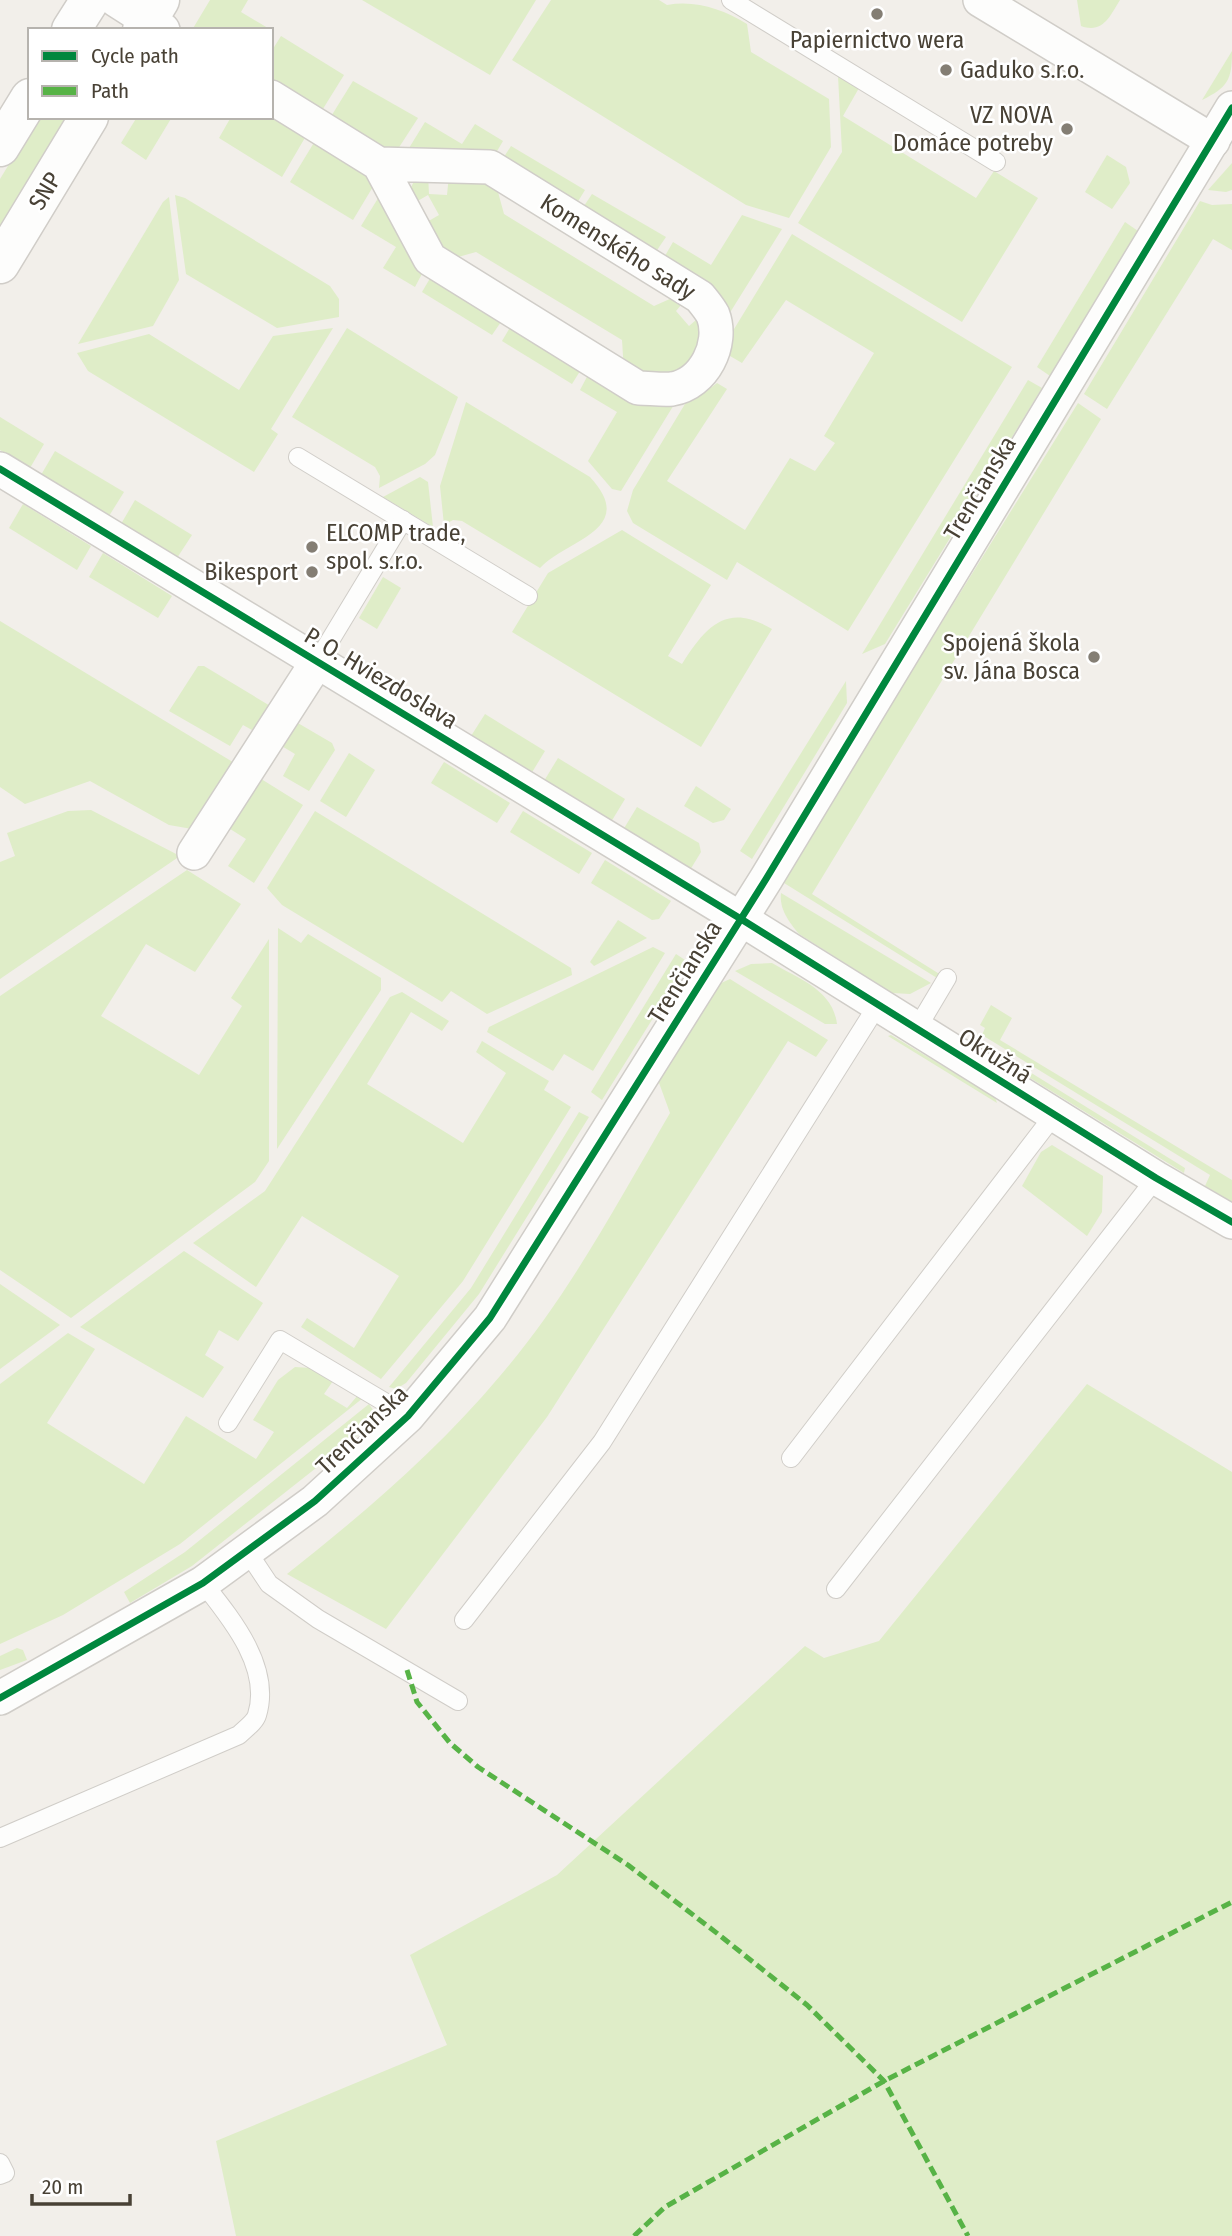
<svg xmlns="http://www.w3.org/2000/svg" width="1232" height="2236" font-family="'Fira Sans Condensed',sans-serif">
	<style>
		.green { fill: #dfedc8 }
		.lines { fill: none; stroke-linecap: round; stroke-linejoin: round }
		.service-casing { stroke: #d0cdc8; stroke-width: 20 }
		.minor-casing { stroke: #d0cdc8; stroke-width: 36 }
		.tertiary-casing { stroke: #d0cdc8; stroke-width: 41 }
		.service { stroke: #fdfdfc; stroke-width: 18 }
		.minor { stroke: #fdfdfc; stroke-width: 33 }
		.tertiary { stroke: #fdfdfc; stroke-width: 38 }
		.quiet { stroke: #57b346; stroke-width: 5; stroke-dasharray: 10 5; stroke-linecap: butt }
		.cycleway-casing { stroke: #fff; stroke-width: 11 }
		.cycleway { stroke: #00873e; stroke-width: 7 }
		.poi-dot { fill: #847e74; stroke: #fff; stroke-width: 2.5 }
		.labels { text-anchor: middle; dominant-baseline: central; stroke-width: 5; stroke-linejoin: round; paint-order: stroke }
		.poi-label { font-size: 24px; fill: #484135; stroke: #fff; text-anchor: end }
		.street-label { font-size: 24px; fill: #484135; stroke: #fff }
	</style>
	<rect width="100%" height="100%" fill="#f2efea"/>
	<g class="green">
		<polygon points="210,0 248,0 241,12 273,31 271,34 271,30 192,30"/>
		<polygon points="362,0 536,0 490,75"/>
		<path d="M551,0H659L667,5C696,0 722,9 747,24L751,52L829,99L831,147L789,218L746,205L512,60Z"/>
		<path d="M1077,0H1120C1110,16 1103,34 1081,26Z"/>
		<polygon points="281,36 344,75 321,112 271,82 271,52"/>
		<path d="M1232,51C1232,80 1228,87 1202,100Z"/>
		<polygon points="838,76 859,88 843,116 976,198 994,171 1038,198 962,322 798,223 842,152"/>
		<polygon points="353,81 418,118 396,152 388,151 330,118"/>
		<polygon points="271,115 306,136 282,177 219,138 231,117 271,117"/>
		<polygon points="38,117 72,117 0,234 0,179"/>
		<polygon points="137,117 172,117 146,160 121,143"/>
		<polygon points="425,122 462,144 475,124 503,141 493,158 406,153"/>
		<polygon points="315,141 365,173 374,185 353,220 290,182"/>
		<polygon points="511,146 585,190 574,208 500,163"/>
		<polygon points="1107,155 1126,167 1130,183 1112,209 1085,192"/>
		<polygon points="1232,163 1232,190 1226,192 1208,190"/>
		<polygon points="428,174 429,194 447,195 449,175 495,181 504,214 654,306 681,294 687,298 676,311 689,326 703,314 707,339 684,376 624,372 622,340 476,252 444,261 420,226 439,215 428,195 409,206 407,196 415,179"/>
		<polygon points="592,194 666,237 653,256 580,212"/>
		<polygon points="175,195 185,198 330,286 339,299 339,317 277,328 186,274"/>
		<polygon points="380,195 424,270 415,287 383,268 396,247 361,226"/>
		<polygon points="169,197 179,280 153,326 78,344 163,202"/>
		<polygon points="1200,201 1212,205 1232,204 1232,250 1213,239 1107,409 1084,394"/>
		<polygon points="742,215 782,229 726,319 662,261 673,242 711,265"/>
		<polygon points="1125,222 1138,231 1050,376 1037,367"/>
		<polygon points="792,234 1012,367 848,631 737,562 727,580 633,523 627,511 633,490 688,399 704,393 717,383 727,389 667,481 745,530 790,458 815,471 835,443 824,436 874,353 786,300 742,363 730,356 731,334"/>
		<polygon points="432,275 503,319 492,335 422,292"/>
		<polygon points="512,324 582,368 572,384 502,341"/>
		<polygon points="333,328 271,429 278,434 254,472 88,371 77,353 149,334 239,390 273,336"/>
		<polygon points="347,328 458,397 435,455 425,464 379,488 380,476 375,467 292,417"/>
		<polygon points="589,373 675,403 621,491 612,489 588,461 617,412 580,390"/>
		<polygon points="1028,380 1042,388 885,644 862,654"/>
		<path d="M466,402L590,477C639,530 567,539 540,568L462,521L453,520L444,525L440,486Z"/>
		<polygon points="1078,403 1101,419 812,894 941,975 937,978 784,883 800,851"/>
		<polygon points="0,417 44,444 30,468 0,450"/>
		<polygon points="55,451 124,492 109,516 41,475"/>
		<polygon points="420,477 428,482 433,527 383,497"/>
		<polygon points="135,500 192,535 177,558 121,524"/>
		<polygon points="23,504 91,546 77,570 9,528"/>
		<path d="M622,530L711,585L668,656L682,664C706,626 727,602 772,629L701,747L512,632L548,573Z"/>
		<polygon points="103,553 172,596 158,618 89,577"/>
		<polygon points="383,577 401,588 377,629 359,618"/>
		<polygon points="0,621 241,767 192,829 169,825 90,781 25,804 0,787"/>
		<polygon points="198,666 204,666 277,710 261,735 243,725 230,746 169,711"/>
		<polygon points="846,681 847,703 752,859 740,851"/>
		<polygon points="485,714 545,751 531,774 471,736"/>
		<polygon points="291,719 332,743 335,750 309,791 283,776 295,754 275,742"/>
		<polygon points="349,753 375,770 346,817 320,801"/>
		<polygon points="558,758 625,799 611,822 544,781"/>
		<polygon points="444,762 510,803 497,823 431,783"/>
		<polygon points="258,777 303,805 254,883 228,866 246,839 227,827"/>
		<polygon points="696,786 731,809 724,820 713,823 684,806"/>
		<polygon points="637,807 699,843 701,852 690,870 623,830"/>
		<polygon points="91,810 180,856 0,979 0,862 15,856 7,833 68,811"/>
		<polygon points="315,811 571,968 572,975 487,1014 451,991 442,1002 282,905 267,888"/>
		<polygon points="523,811 592,853 579,874 510,832"/>
		<polygon points="605,860 671,901 659,919 652,920 591,883"/>
		<polygon points="187,870 241,904 195,972 146,944 101,1016 199,1075 242,1006 231,998 269,939 269,1161 255,1182 71,1318 0,1270 0,996"/>
		<path d="M781,893L931,983L910,994L892,993L799,934C789,922 779,909 781,893Z"/>
		<polygon points="618,920 647,938 594,966 590,962"/>
		<polygon points="278,928 301,943 308,934 381,978 381,990 277,1149"/>
		<polygon points="653,947 665,953 593,1071 564,1054 553,1071 487,1032 489,1027"/>
		<polygon points="676,954 688,962 602,1100 591,1092"/>
		<path d="M772,963C799,979 833,990 837,1024H825L735,971L751,964Z"/>
		<path d="M730,979L828,1040L816,1057L788,1041L547,1417L386,1629L287,1574C363,1514 437,1451 500,1376C568,1297 618,1202 670,1113L658,1080L719,984Z"/>
		<polygon points="402,992 449,1021 442,1031 411,1012 367,1084 463,1143 506,1073 476,1052 482,1041 549,1081 544,1090 571,1107 463,1281 381,1379 301,1327 307,1318 354,1348 399,1276 302,1216 256,1287 193,1243 265,1191 390,997"/>
		<polygon points="991,1005 1012,1018 1000,1040 1232,1180 1232,1202 1205,1186 1210,1175 982,1035 985,1028 980,1025"/>
		<polygon points="891,1035 995,1097 997,1103 888,1036"/>
		<polygon points="973,1037 1185,1168 1184,1173 970,1041"/>
		<polygon points="579,1112 589,1117 479,1294 406,1383 396,1389 389,1387 471,1288"/>
		<polygon points="1052,1145 1103,1176 1102,1212 1087,1236 1022,1186 1041,1152"/>
		<polygon points="184,1251 263,1303 238,1341 219,1330 205,1355 224,1367 203,1398 80,1327"/>
		<polygon points="0,1284 60,1325 0,1369"/>
		<polygon points="68,1333 95,1349 47,1423 144,1484 186,1416 256,1459 274,1432 253,1420 278,1380 295,1367 311,1368 333,1381 324,1394 347,1408 358,1395 363,1398 180,1544 63,1615 0,1644 0,1384"/>
		<polygon points="1087,1384 1232,1472 1232,2236 236,2236 216,2141 447,2045 410,1955 557,1875 805,1646 824,1658 879,1641"/>
		<polygon points="369,1404 375,1413 373,1423 192,1566 130,1603 124,1592 185,1552"/>
		<polygon points="17,1648 23,1650 27,1660 0,1670 0,1656"/>
	</g>
	<g class="lines">
		<g class="service-casing">
			<g id="service">
				<polyline points="731,0 996,162"/>
				<polyline points="298,457 528,596"/>
				<polyline points="317,662 403,520"/>
				<polyline points="916,1030 947,978"/>
				<polyline points="228,1423 280,1340 408,1416"/>
				<polyline points="791,1458 1054,1115"/>
				<polyline points="247,1551 269,1584 318,1619 458,1701"/>
				<polyline points="836,1589 1156,1178"/>
				<polyline points="464,1620 602,1442 877,1006"/>
				<path d="M0,1838L239,1735C245,1729 255,1722 257,1715C272,1667 230,1617 203,1583"/>
				<polyline points="0,2163 5,2173 0,2175"/>
			</g>
		</g>
		<g class="minor-casing">
			<g id="minor">
				<polyline points="116,0 163,30"/>
				<polyline points="980,0 1213,141"/>
				<path d="M271,97L379,164L430,259L638,388C649,388 661,390 672,389C704,384 724,344 713,315C710,309 704,302 700,297L490,167L379,164"/>
				<polyline points="0,469 741,919 1156,1178 1232,1222"/>
				<polyline points="194,853 317,662"/>
				<polyline points="0,1698 203,1583 315,1501 408,1416 490,1318 766,879 1232,108"/>
			</g>
		</g>
		<g class="tertiary-casing">
			<g id="tertiary">
				<polyline points="71,30 90,0"/>
				<polyline points="142,30 160,0"/>
				<polyline points="0,147 30,98"/>
				<polyline points="0,264 89,117"/>
			</g>
		</g>
		<use href="#service" class="service"/>
		<use href="#minor" class="minor"/>
		<use href="#tertiary" class="tertiary"/>
		<g class="quiet">
			<polyline points="407,1670 417,1702 450,1743 478,1767 628,1865 718,1934 807,2005 884,2081 968,2236"/>
			<polyline points="634,2236 665,2207 884,2081 1232,1902"/>
		</g>
		<g class="cycleway-casing">
			<g id="cycleway">
				<polyline points="0,469 741,919 1156,1178 1232,1222"/>
				<polyline points="0,1698 203,1583 315,1501 408,1416 490,1318 766,879 1232,108"/>
			</g>
		</g>
		<use href="#cycleway" class="cycleway"/>
	</g>
	<g class="poi-dot">
		<circle cx="877" cy="14" r="7"/>
		<circle cx="946" cy="70" r="7"/>
		<circle cx="1067" cy="129" r="7"/>
		<circle cx="312" cy="547" r="7"/>
		<circle cx="312" cy="572" r="7"/>
		<circle cx="1094" cy="657" r="7"/>
	</g>
	<g class="labels">
		<g class="poi-label">
			<text x="877" y="40" text-anchor="middle">Papiernictvo wera</text>
			<text x="960" y="70" text-anchor="start">Gaduko s.r.o.</text>
			<text x="1053" y="115">VZ NOVA<tspan x="1053" dy="28">Domáce potreby</tspan></text>
			<text x="326" y="533" text-anchor="start">ELCOMP trade,<tspan x="326" dy="28">spol. s.r.o.</tspan></text>
			<text x="298" y="572">Bikesport</text>
			<text x="1080" y="643">Spojená škola<tspan x="1080" dy="28">sv. Jána Bosca</tspan></text>
		</g>
		<g class="street-label">
			<text transform="translate(45 191) rotate(-59)">SNP</text>
			<text transform="translate(618 247) rotate(32)">Komenského sady</text>
			<text transform="translate(980 488) rotate(-59)">Trenčianska</text>
			<text transform="translate(381 678) rotate(31)">P. O. Hviezdoslava</text>
			<text transform="translate(685 972) rotate(-58)">Trenčianska</text>
			<text transform="translate(995 1056) rotate(32)">Okružná</text>
			<text transform="translate(362 1430) rotate(-44)">Trenčianska</text>
		</g>
	</g>
	<rect x="28" y="28" width="245" height="91" fill="#ffffff" stroke="#b6b3ae" stroke-width="2"/>
	<rect x="42" y="51" width="35" height="10" fill="#00873e" stroke="#b6b3ae" stroke-width="2"/>
	<text x="91" y="63" font-size="21" fill="#484135">Cycle path</text>
	<rect x="42" y="86" width="35" height="10" fill="#57b346" stroke="#b6b3ae" stroke-width="2"/>
	<text x="91" y="98" font-size="21" fill="#484135">Path</text>
	<path d="M32 2194v10h98v-10" fill="none" stroke="#484135" stroke-width="3.5"/>
	<text x="42" y="2194" font-size="21" fill="#484135" stroke="#ffffff" stroke-width="5" paint-order="stroke">20 m</text>
</svg>
